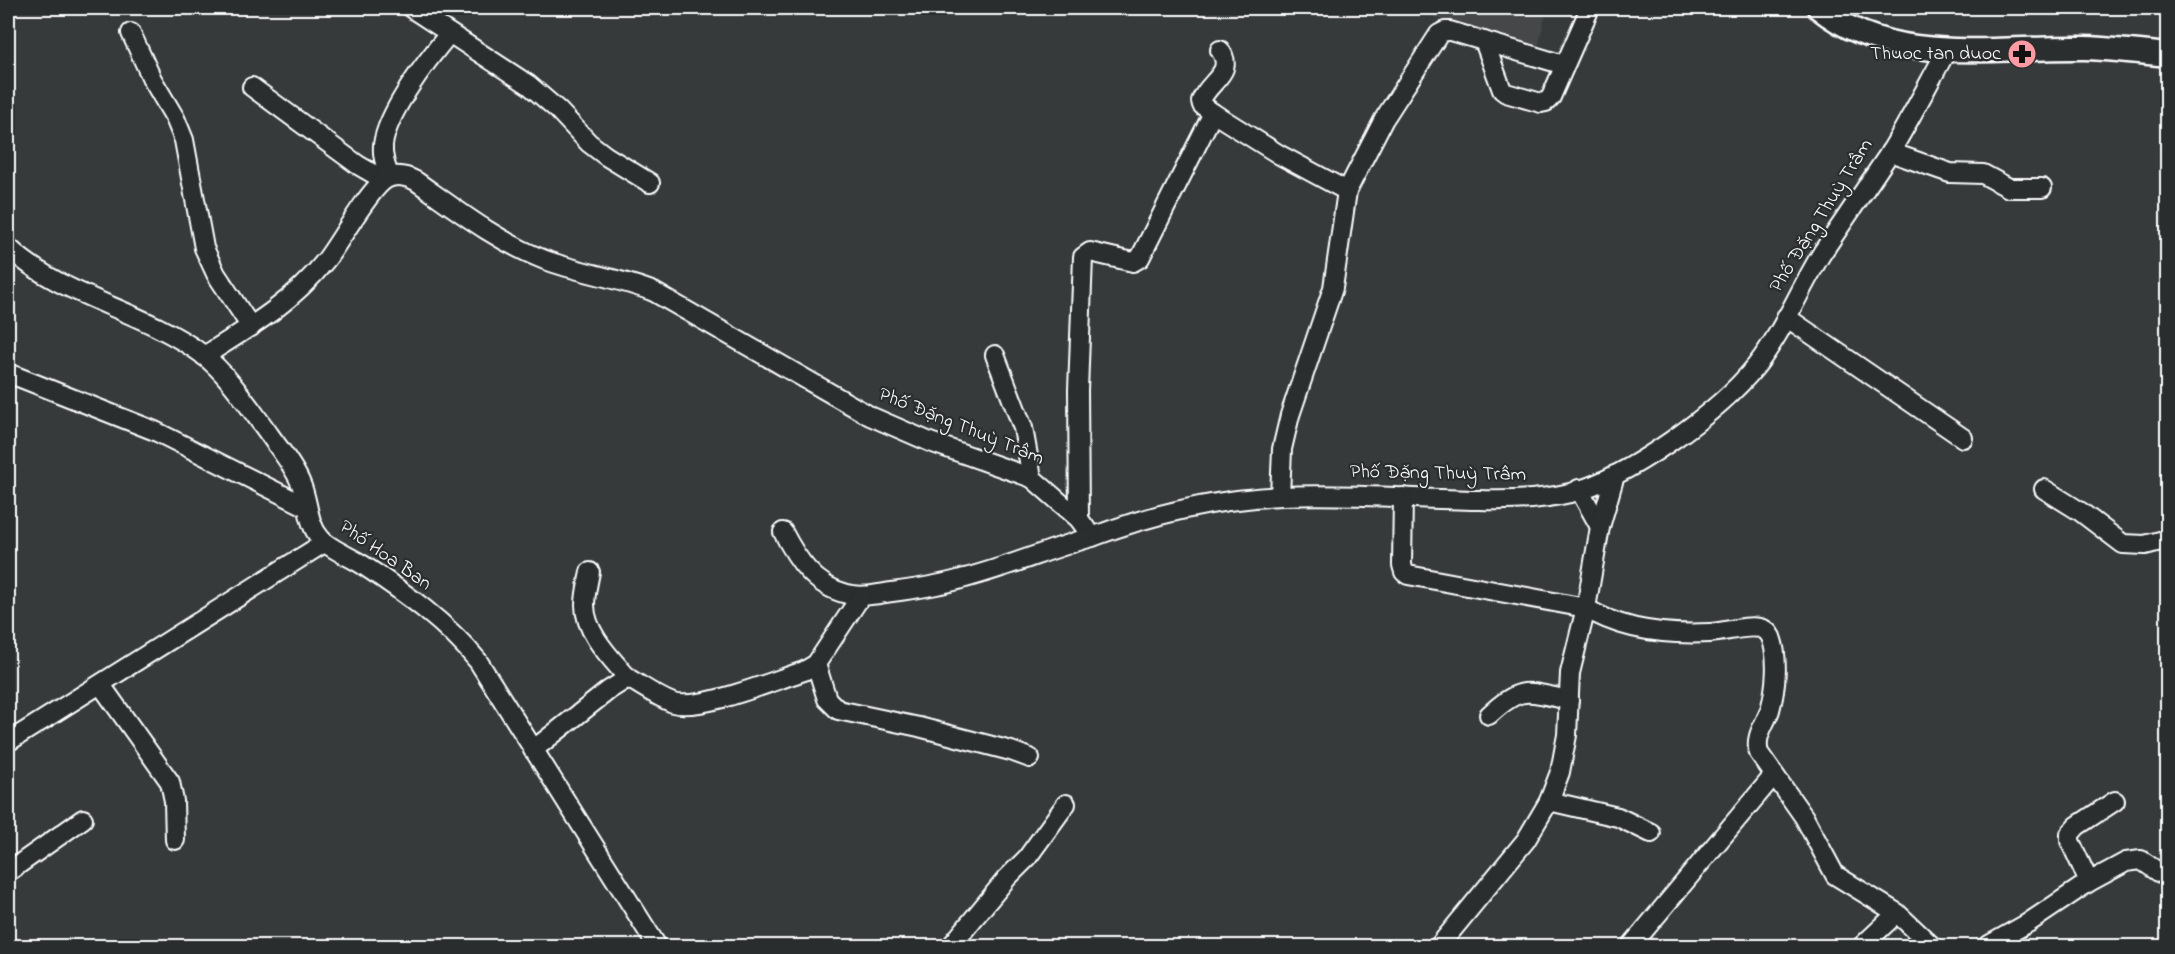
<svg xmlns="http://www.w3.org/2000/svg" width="2175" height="954" font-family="'Indie Flower',sans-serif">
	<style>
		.built { fill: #444748 }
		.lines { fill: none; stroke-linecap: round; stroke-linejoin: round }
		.minor-casing { stroke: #fff; stroke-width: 22 }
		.major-casing { stroke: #fff; stroke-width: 27 }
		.minor { stroke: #2a2d2e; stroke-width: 18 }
		.major { stroke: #2a2d2e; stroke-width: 22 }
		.labels { text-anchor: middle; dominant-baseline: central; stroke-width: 4.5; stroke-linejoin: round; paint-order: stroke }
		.poi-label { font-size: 20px; fill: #fff; stroke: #2a2d2e; text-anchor: end }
		.street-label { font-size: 20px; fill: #fff; stroke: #2a2d2e }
	</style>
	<rect width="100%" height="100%" fill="#373a3b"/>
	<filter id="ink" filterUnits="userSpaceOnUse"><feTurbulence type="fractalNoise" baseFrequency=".0167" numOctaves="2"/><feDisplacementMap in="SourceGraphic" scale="12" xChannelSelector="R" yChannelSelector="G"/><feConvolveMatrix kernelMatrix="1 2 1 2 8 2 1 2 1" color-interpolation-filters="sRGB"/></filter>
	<g filter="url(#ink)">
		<polygon class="built" points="1403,8 1547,8 1538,48"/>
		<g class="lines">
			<g class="minor-casing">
				<g id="minor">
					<polyline points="411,8 529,85 558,110 589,143 606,156 650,183"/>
					<polyline points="131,33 152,79 175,118 184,140 204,248 216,274 251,327"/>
					<polyline points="1484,41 1502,90 1506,93 1541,103 1546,102 1551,97 1590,8"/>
					<polyline points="252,87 358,165 384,180"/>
					<path d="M1213,113L1202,105L1201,101C1208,81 1236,73 1220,50"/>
					<polyline points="1890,152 1950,173 1983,174 2009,188 2042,188"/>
					<path d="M390,177C386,167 382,157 383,145C387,112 428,59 449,34"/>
					<path d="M8,247C60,297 142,309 202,354C229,375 249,407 269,434C280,450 294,466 301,484C309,502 307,524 321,539C330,549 351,557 363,565C404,592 447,623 478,661L657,946"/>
					<polyline points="1786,317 1963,438"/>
					<polyline points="995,355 1023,428 1032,478"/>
					<path d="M204,356C249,328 293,302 326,260C340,242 369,189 386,179C396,173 406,176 416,181C457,210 498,242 545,260C581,273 619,278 654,292L870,416L930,442L1032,478L1079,519L1092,537C1152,514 1218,499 1282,496C1348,493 1413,499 1478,500C1508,501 1541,500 1570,493C1628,478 1719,412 1756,366C1783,332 1799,290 1822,253C1844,220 1867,187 1889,154C1910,120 1928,84 1947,50"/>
					<polyline points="8,373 155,431 307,507"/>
					<polyline points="1579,489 1600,527"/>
					<polyline points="2044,489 2081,512 2123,544 2145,545 2168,539"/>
					<polyline points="1280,496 1282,449 1290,415 1333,288 1347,191 1384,119 1439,34 1445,31 1450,31 1564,65"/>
					<path d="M1403,497L1402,565L1404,572L1408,575L1586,608C1622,631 1667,635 1710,633C1726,632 1745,625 1760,628C1765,629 1769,633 1771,637C1779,658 1776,688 1770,710C1765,725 1754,736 1759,753L1804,817L1835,875L1897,913L1932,946"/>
					<polyline points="1079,519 1078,390 1083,257 1090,252 1133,262 1140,258 1213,113 1280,155 1347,191"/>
					<path d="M783,532C797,559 814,586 847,594C862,598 877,594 892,592C916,589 941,585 965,578C1008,567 1049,549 1092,537"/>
					<path d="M590,572C588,583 585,594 585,605C585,633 611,658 628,678"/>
					<polyline points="816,664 827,699 838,710 919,727 1011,751 1030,758"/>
					<polyline points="101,685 170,782 174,801 175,840"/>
					<path d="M1489,715C1522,684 1527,692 1569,700"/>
					<polyline points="8,742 324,543"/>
					<path d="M533,750L609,690L628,678C642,686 657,697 673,703C701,711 775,680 804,671L816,664L861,596"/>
					<polyline points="1549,801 1618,817 1651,833"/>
					<polyline points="8,872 83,819"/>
					<polyline points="2089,882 2070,841 2070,834 2077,826 2115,801"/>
					<polyline points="951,946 1007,878 1027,858 1066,804"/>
					<polyline points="1439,946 1526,840 1549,801 1560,772 1567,735 1570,673 1586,608 1600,527 1615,475"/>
					<polyline points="1631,946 1774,775"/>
					<polyline points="1862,946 1897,913"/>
					<polyline points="1987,946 2028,923 2089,882 2126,862 2141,860 2160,873 2168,869"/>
				</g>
			</g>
			<g class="major-casing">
				<path id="major" d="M1819,8C1893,68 1996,46 2085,48C2113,49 2140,52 2168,55"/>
			</g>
			<use href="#minor" class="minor"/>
			<use href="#major" class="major"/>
		</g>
	</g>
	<defs>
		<g id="pharmacy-disc" transform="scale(1.5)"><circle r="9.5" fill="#ff9aa2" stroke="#2a2d2e"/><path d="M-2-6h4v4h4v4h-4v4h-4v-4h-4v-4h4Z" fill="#111"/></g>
	</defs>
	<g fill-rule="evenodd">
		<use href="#pharmacy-disc" x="2022" y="54"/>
	</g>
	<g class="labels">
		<g class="poi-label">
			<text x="2001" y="54">Thuoc tan duoc</text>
		</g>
		<g class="street-label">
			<text transform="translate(1822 216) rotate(-58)">Phố Đặng Thuỳ Trâm</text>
			<text transform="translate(961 427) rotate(22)">Phố Đặng Thuỳ Trâm</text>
			<text transform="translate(1438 474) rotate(1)">Phố Đặng Thuỳ Trâm</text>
			<text transform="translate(385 556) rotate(35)">Phố Hoa Ban</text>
		</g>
	</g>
	<rect width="2175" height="954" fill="none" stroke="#2a2d2e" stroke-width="30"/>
	<rect x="15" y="15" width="2145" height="924" fill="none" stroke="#fff" stroke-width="2" filter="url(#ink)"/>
</svg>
